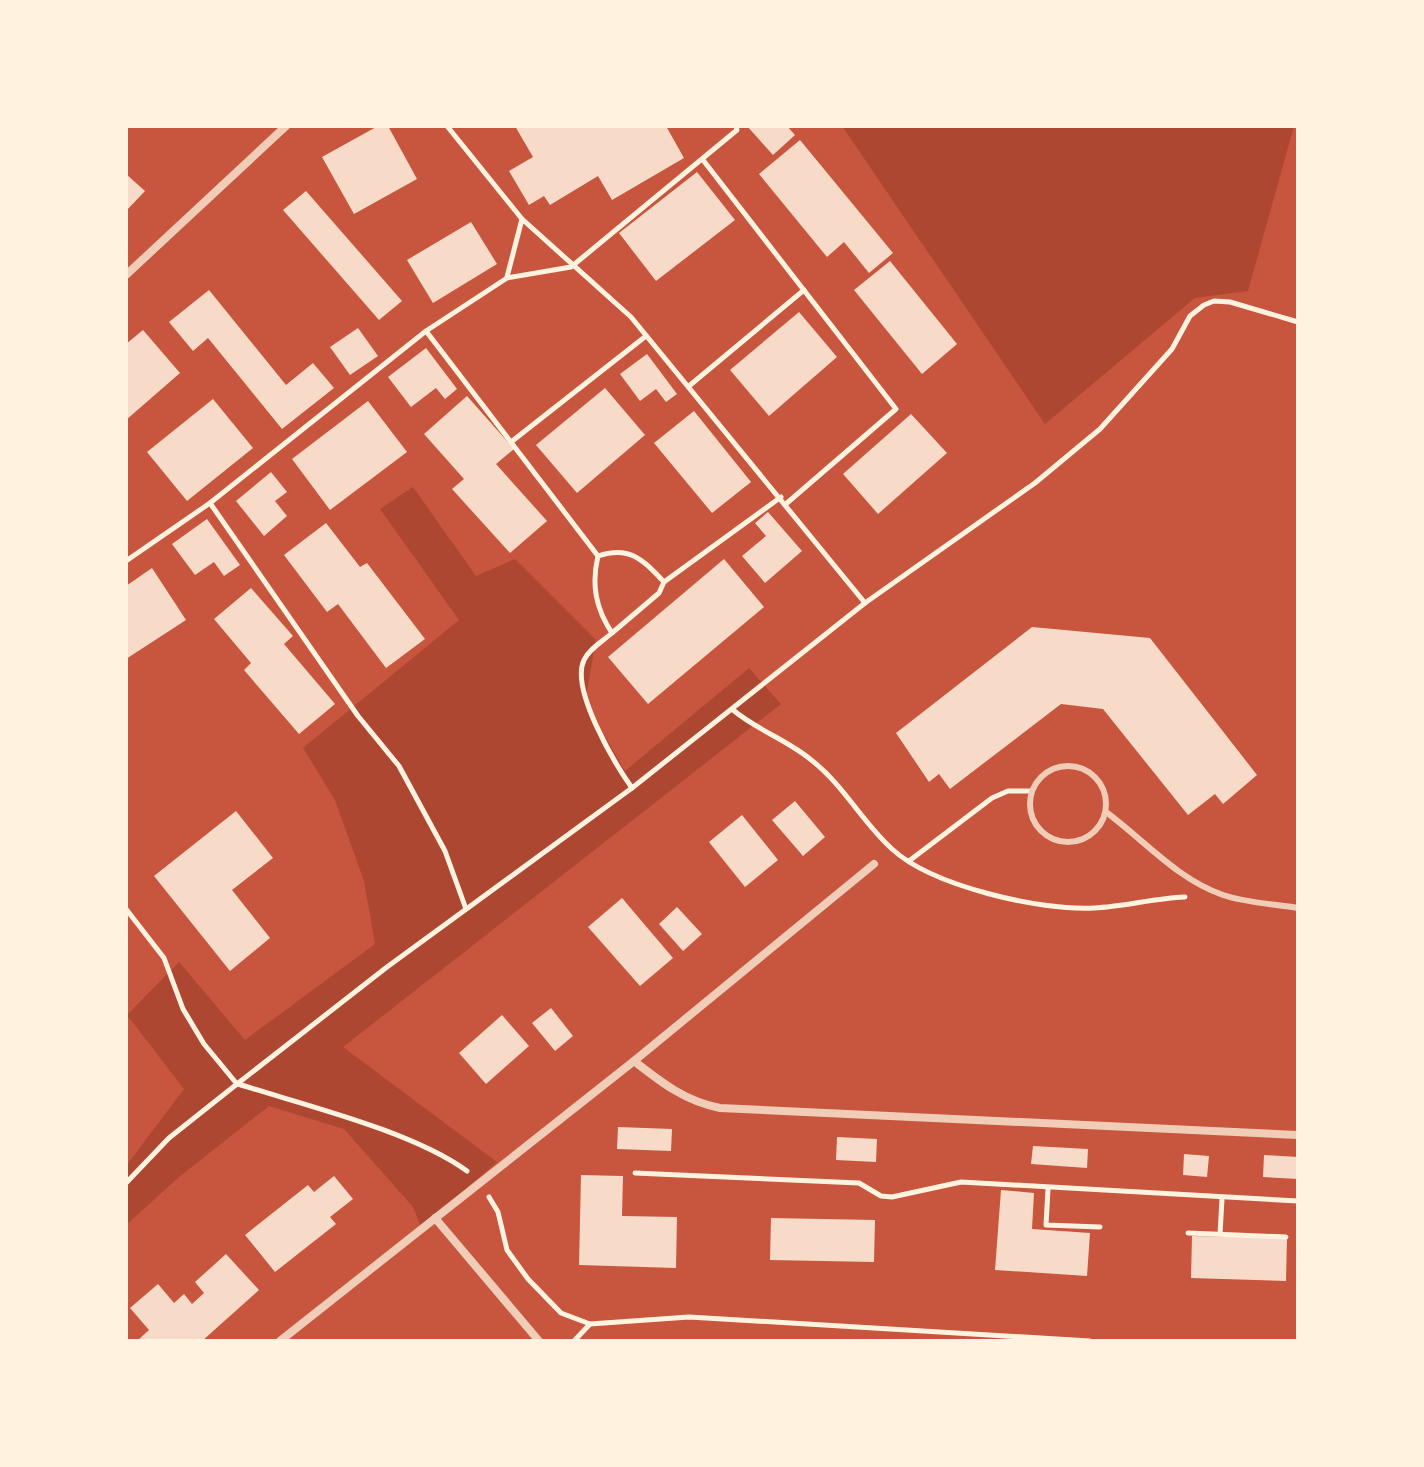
<svg xmlns="http://www.w3.org/2000/svg" width="1424" height="1467" font-family="Karla,sans-serif">
	<style>
		.green { fill: #ae4732 }
		.building { fill: #f7dbc8 }
		.lines { fill: none; stroke-linecap: round; stroke-linejoin: round }
		.path { stroke: #fff3e0; stroke-width: 5 }
		.service { stroke: #f1ccb7; stroke-width: 6 }
		.minor { stroke: #f1ccb7; stroke-width: 8 }
	</style>
	<rect width="100%" height="100%" fill="#c8553d"/>
	<g class="green">
		<polygon points="842,126 1294,126 1248,291 1195,298 1045,424"/>
		<polygon points="413,487 476,576 515,559 596,640 585,702 625,771 749,668 781,704 343,1047 497,1162 421,1227 413,1207 344,1129 269,1106 179,1177 126,1225 126,1166 184,1089 127,1015 179,962 245,1040 375,944 364,881 335,800 303,748 459,620 380,509"/>
	</g>
	<g class="building">
		<polygon points="378,126 388,126 417,179 354,214 322,157"/>
		<polygon points="515,126 666,126 684,158 612,200 598,176 550,205 544,196 529,205 509,171 533,157"/>
		<polygon points="747,126 787,126 795,135 773,155"/>
		<polygon points="800,140 893,253 869,273 844,242 827,257 759,174"/>
		<polygon points="697,172 735,220 656,281 619,233"/>
		<polygon points="126,174 145,191 126,211"/>
		<polygon points="306,191 402,301 379,320 283,210"/>
		<polygon points="471,222 497,264 433,303 407,260"/>
		<polygon points="890,261 957,344 922,374 854,290"/>
		<polygon points="209,290 286,385 313,363 334,388 282,429 208,338 193,351 169,322"/>
		<polygon points="799,312 837,357 769,416 730,370"/>
		<polygon points="358,328 378,356 350,375 330,347"/>
		<polygon points="143,330 180,373 126,420 126,344"/>
		<polygon points="426,348 457,389 445,399 436,388 411,407 388,377"/>
		<polygon points="647,354 677,394 666,402 656,389 640,401 620,374"/>
		<polygon points="605,388 645,435 577,493 536,445"/>
		<polygon points="467,396 514,449 496,464 547,521 510,553 452,489 464,479 424,434"/>
		<polygon points="213,399 253,448 187,501 147,452"/>
		<polygon points="368,401 407,452 330,510 292,459"/>
		<polygon points="694,411 751,482 712,513 654,443"/>
		<polygon points="911,414 947,453 878,514 843,474"/>
		<polygon points="271,472 287,492 275,501 287,516 264,536 236,501"/>
		<polygon points="768,512 802,551 765,583 742,556 766,536 755,523"/>
		<polygon points="207,519 240,565 224,576 214,562 195,575 172,544"/>
		<polygon points="326,523 360,567 367,563 425,639 386,668 338,604 327,612 284,555"/>
		<polygon points="724,559 764,607 648,704 608,657"/>
		<polygon points="152,568 186,620 126,659 126,586"/>
		<polygon points="251,588 293,636 284,644 335,704 299,734 244,670 251,663 214,619"/>
		<polygon points="1032,627 1150,638 1257,775 1223,804 1215,794 1188,815 1103,709 1061,704 950,789 939,774 929,782 896,733"/>
		<polygon points="795,801 825,837 803,856 772,820"/>
		<polygon points="236,811 273,858 232,890 270,938 230,971 154,876"/>
		<polygon points="742,815 778,860 745,887 709,842"/>
		<polygon points="622,898 673,958 640,986 588,927"/>
		<polygon points="677,907 702,934 683,951 659,924"/>
		<polygon points="551,1008 573,1036 555,1051 532,1023"/>
		<polygon points="502,1015 529,1046 486,1084 459,1053"/>
		<polygon points="618,1127 672,1129 671,1151 617,1149"/>
		<polygon points="837,1137 877,1139 876,1162 836,1160"/>
		<polygon points="1033,1146 1088,1149 1087,1168 1031,1164"/>
		<polygon points="1184,1154 1209,1156 1207,1177 1183,1175"/>
		<polygon points="1264,1155 1298,1157 1298,1179 1263,1177"/>
		<polygon points="581,1175 623,1176 622,1216 677,1217 676,1268 579,1265"/>
		<polygon points="334,1176 353,1199 330,1217 336,1224 275,1272 245,1235 308,1185 314,1192"/>
		<polygon points="1001,1190 1034,1193 1032,1229 1090,1233 1087,1276 995,1270"/>
		<polygon points="771,1218 875,1220 874,1262 770,1260"/>
		<polygon points="1192,1236 1287,1238 1286,1281 1191,1278"/>
		<polygon points="226,1254 259,1290 202,1341 137,1341 149,1330 130,1308 158,1284 174,1303 184,1294 192,1304 204,1293 195,1282"/>
	</g>
	<g class="lines">
		<g class="path">
			<polyline points="447,126 522,219 507,277"/>
			<polyline points="703,160 896,409 787,503"/>
			<polyline points="522,219 631,317 865,603"/>
			<polyline points="426,331 598,556"/>
			<polyline points="689,386 804,290"/>
			<polyline points="511,442 646,336"/>
			<polyline points="210,503 358,716 399,766 445,851 466,909"/>
			<path d="M598,556C591,585 596,609 612,633L659,593L664,582L781,497"/>
			<path d="M598,556C630,545 643,560 664,582"/>
			<polyline points="126,561 210,503 426,331 507,278 571,267 737,130 736,126"/>
			<path d="M612,633C603,641 589,649 584,660C570,689 615,764 632,788"/>
			<path d="M733,710C757,730 787,740 810,759C843,784 862,822 892,849C932,886 1040,911 1094,908C1124,907 1154,898 1185,897"/>
			<polyline points="909,861 992,798 1008,791 1032,791"/>
			<polyline points="126,909 164,958 183,1009 204,1044 237,1084 169,1138 126,1183"/>
			<polyline points="237,1084 387,967 632,788 865,603 1035,483 1100,429 1172,349 1190,316 1204,305 1214,301 1230,302 1298,322"/>
			<path d="M238,1084C304,1105 412,1131 467,1171"/>
			<polyline points="635,1173 859,1183 881,1196 892,1197 961,1182 1298,1201"/>
			<polyline points="1048,1189 1046,1225 1100,1227"/>
			<polyline points="489,1197 498,1212 507,1250 528,1279 561,1313 590,1324 689,1317 1090,1341"/>
			<polyline points="1188,1233 1286,1237"/>
			<polyline points="1220,1234 1222,1199"/>
			<polyline points="574,1341 590,1324"/>
		</g>
		<g class="service">
			<circle cx="1068" cy="804" r="38"/>
			<path d="M1106,812C1144,840 1177,879 1223,895C1247,903 1274,904 1298,908"/>
		</g>
		<g class="minor">
			<polyline points="126,275 286,126"/>
			<path d="M634,1061C662,1083 685,1101 720,1108L1298,1135"/>
			<polyline points="435,1218 539,1341"/>
			<polyline points="280,1341 634,1061 874,864"/>
		</g>
	</g>
	<rect width="1424" height="1467" fill="none" stroke="#fff3e0" stroke-width="256"/>
</svg>
